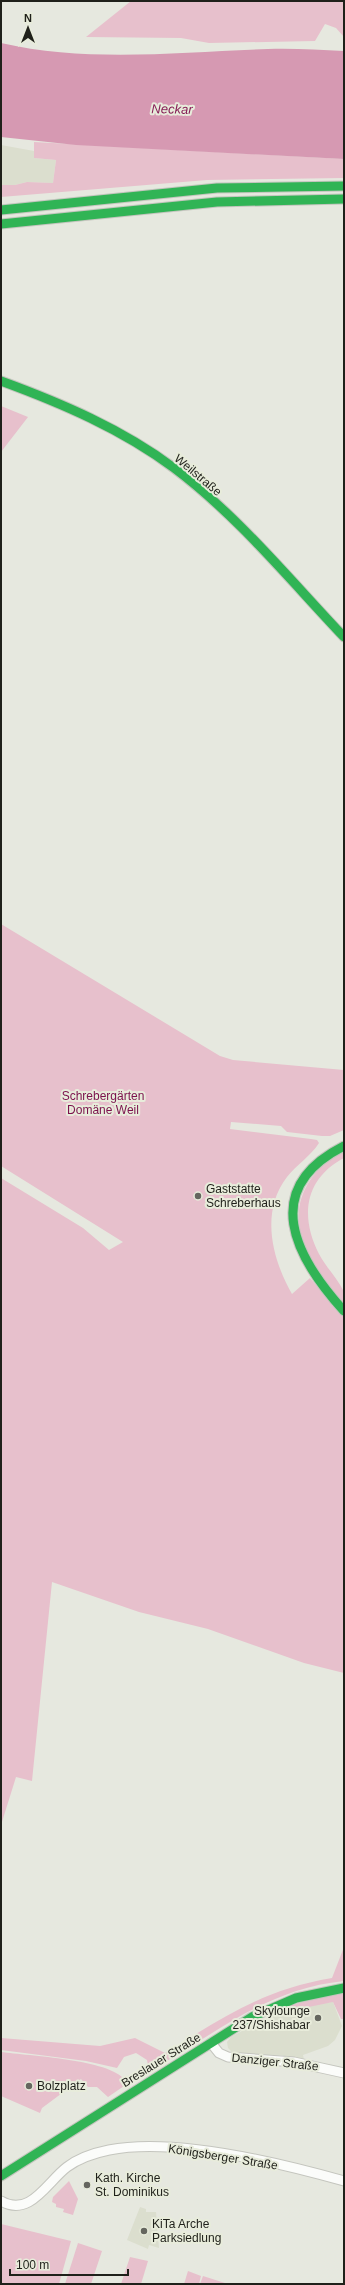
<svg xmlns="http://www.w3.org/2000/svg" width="345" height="2285" font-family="Helvetica,sans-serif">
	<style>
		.built { fill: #dbdece }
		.green { fill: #e7c0cc }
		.water { fill: #d699b2 }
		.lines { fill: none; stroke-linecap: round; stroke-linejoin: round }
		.street-casing { stroke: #c4c5be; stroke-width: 11 }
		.fast-casing { stroke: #c4c5be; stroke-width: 11 }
		.street { stroke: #fbfcfa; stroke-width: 9 }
		.fast { stroke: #30b455; stroke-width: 9 }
		.poi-dot { fill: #65665f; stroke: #e8ecdb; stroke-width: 1.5 }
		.labels { text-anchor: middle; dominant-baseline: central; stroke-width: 4; stroke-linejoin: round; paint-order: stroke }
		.street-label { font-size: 12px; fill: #1f201a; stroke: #e8ecdb }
		.park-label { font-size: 12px; fill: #7b114c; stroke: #e8ecdb }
		.poi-label { font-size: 12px; fill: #1f201a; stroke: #e8ecdb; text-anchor: start }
		.water-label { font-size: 13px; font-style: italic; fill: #861e56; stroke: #e8ecdb }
	</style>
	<rect width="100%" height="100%" fill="#e6e8df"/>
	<g class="built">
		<polygon points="1,145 34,151 34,158 56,160 53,183 27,182 15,185 1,185"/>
		<polygon points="333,2002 342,2026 335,2040 328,2046 303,2055 304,2060 280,2055 234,2054 228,2048 227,2042 231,2037 287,2006"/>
		<polygon points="140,2207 146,2209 146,2212 156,2212 159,2248 149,2245 148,2249 127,2240"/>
	</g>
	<g class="green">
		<polygon points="131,1 344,1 344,37 336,28 325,24 315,41 209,43 181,38 86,37"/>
		<polygon points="34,142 344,159 344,178 207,180 1,197 1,185 15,185 27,182 53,183 56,160 34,158"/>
		<polygon points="1,406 28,417 1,452"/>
		<path d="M1,924L220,1056L233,1060L344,1070V1130L330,1136H322L287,1132L281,1126L231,1122L230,1129L311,1139L317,1140L319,1143C311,1156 296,1165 287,1177C260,1212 272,1259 292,1294L310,1278L344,1317V1673L304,1663L208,1629L139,1612L52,1582L32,1781L16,1777L1,1825V1178L83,1228L109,1250L123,1242L1,1166Z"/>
		<path d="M344,1151V1158C304,1179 300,1217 319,1254C326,1267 337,1278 343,1290C345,1294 344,1301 344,1305C314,1272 280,1222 311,1179C314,1175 317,1170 321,1167C328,1161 336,1156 344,1151Z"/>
		<path d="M344,1947V1981C265,1989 215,2035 149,2071L147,2060L136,2053L124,2057L117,2068L86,2061L1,2050V2038L100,2046L135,2038L165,2053C224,2017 262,1990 332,1978Z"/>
		<polygon points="344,1992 344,2019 341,2019 333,2002 289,2011 287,2006"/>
		<path d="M1,2052C29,2056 109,2059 125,2080L124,2086L108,2097L97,2087H88L81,2079L42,2108L40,2113L1,2096Z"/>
		<polygon points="69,2181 78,2199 73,2215 63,2212 64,2209 56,2207 56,2204 52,2202 53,2197"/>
		<polygon points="1,2224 71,2241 59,2284 1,2284"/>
		<polygon points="78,2243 102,2251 91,2284 65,2284"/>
		<polygon points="130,2257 148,2261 141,2284 121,2284"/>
		<polygon points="188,2271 201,2276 199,2284 184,2284"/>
		<polygon points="203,2276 228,2284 200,2284"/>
	</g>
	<path class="water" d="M1,43C88,63 179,52 268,49C293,48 319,50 344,51V159L76,145L1,137Z"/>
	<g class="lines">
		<g class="street-casing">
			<g id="street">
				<polyline points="211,2043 219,2053 228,2057 294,2062 344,2073"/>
				<path d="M1,2201C30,2218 47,2182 67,2167C79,2158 94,2153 109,2150C174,2137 280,2163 344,2181"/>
			</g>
		</g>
		<g class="fast-casing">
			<g id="fast">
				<polyline points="1,210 217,188 344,186"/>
				<polyline points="1,224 217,202 344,199"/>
				<path d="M1,381C61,403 122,429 174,468C238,516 289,579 344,637"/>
				<path d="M344,1146C259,1189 295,1257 344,1311"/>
				<polyline points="1,2176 252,2017 296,1998 344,1988"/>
			</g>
		</g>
		<use href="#street" class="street"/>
		<use href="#fast" class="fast"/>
	</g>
	<g class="poi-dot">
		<circle cx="198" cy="1196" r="4"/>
		<circle cx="318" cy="2018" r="4"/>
		<circle cx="29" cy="2086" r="4"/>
		<circle cx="87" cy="2185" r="4"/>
		<circle cx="144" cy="2231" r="4"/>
	</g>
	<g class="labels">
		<g class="street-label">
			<text transform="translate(198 475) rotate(40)">Weilstraße</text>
			<text transform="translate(161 2060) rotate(-32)">Breslauer Straße</text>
			<text transform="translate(275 2062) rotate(6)">Danziger Straße</text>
			<text transform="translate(223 2157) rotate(9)">Königsberger Straße</text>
		</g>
		<g class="park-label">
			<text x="103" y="1096">Schrebergärten<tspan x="103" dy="14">Domäne Weil</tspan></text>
		</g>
		<g class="poi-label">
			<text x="206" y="1189">Gaststatte<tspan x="206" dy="14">Schreberhaus</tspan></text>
			<text x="310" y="2011" text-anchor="end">Skylounge<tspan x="310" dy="14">237/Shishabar</tspan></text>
			<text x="37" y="2086">Bolzplatz</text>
			<text x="95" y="2178">Kath. Kirche<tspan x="95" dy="14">St. Dominikus</tspan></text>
			<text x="152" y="2224">KiTa Arche<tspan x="152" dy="14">Parksiedlung</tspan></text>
		</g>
		<g class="water-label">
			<text transform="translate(172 109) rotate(1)">Neckar</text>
		</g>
	</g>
	<rect width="345" height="2285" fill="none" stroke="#1f201a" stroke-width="4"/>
	<g transform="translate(28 28)" stroke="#e8ecdb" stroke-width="3" paint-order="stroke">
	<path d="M0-3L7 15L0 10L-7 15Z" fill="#1f201a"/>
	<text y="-6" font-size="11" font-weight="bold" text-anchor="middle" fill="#1f201a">N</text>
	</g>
	<path d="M10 2269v6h118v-6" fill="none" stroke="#1f201a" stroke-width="2"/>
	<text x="16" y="2269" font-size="12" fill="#1f201a" stroke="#e8ecdb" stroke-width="3" paint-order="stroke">100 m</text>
</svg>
